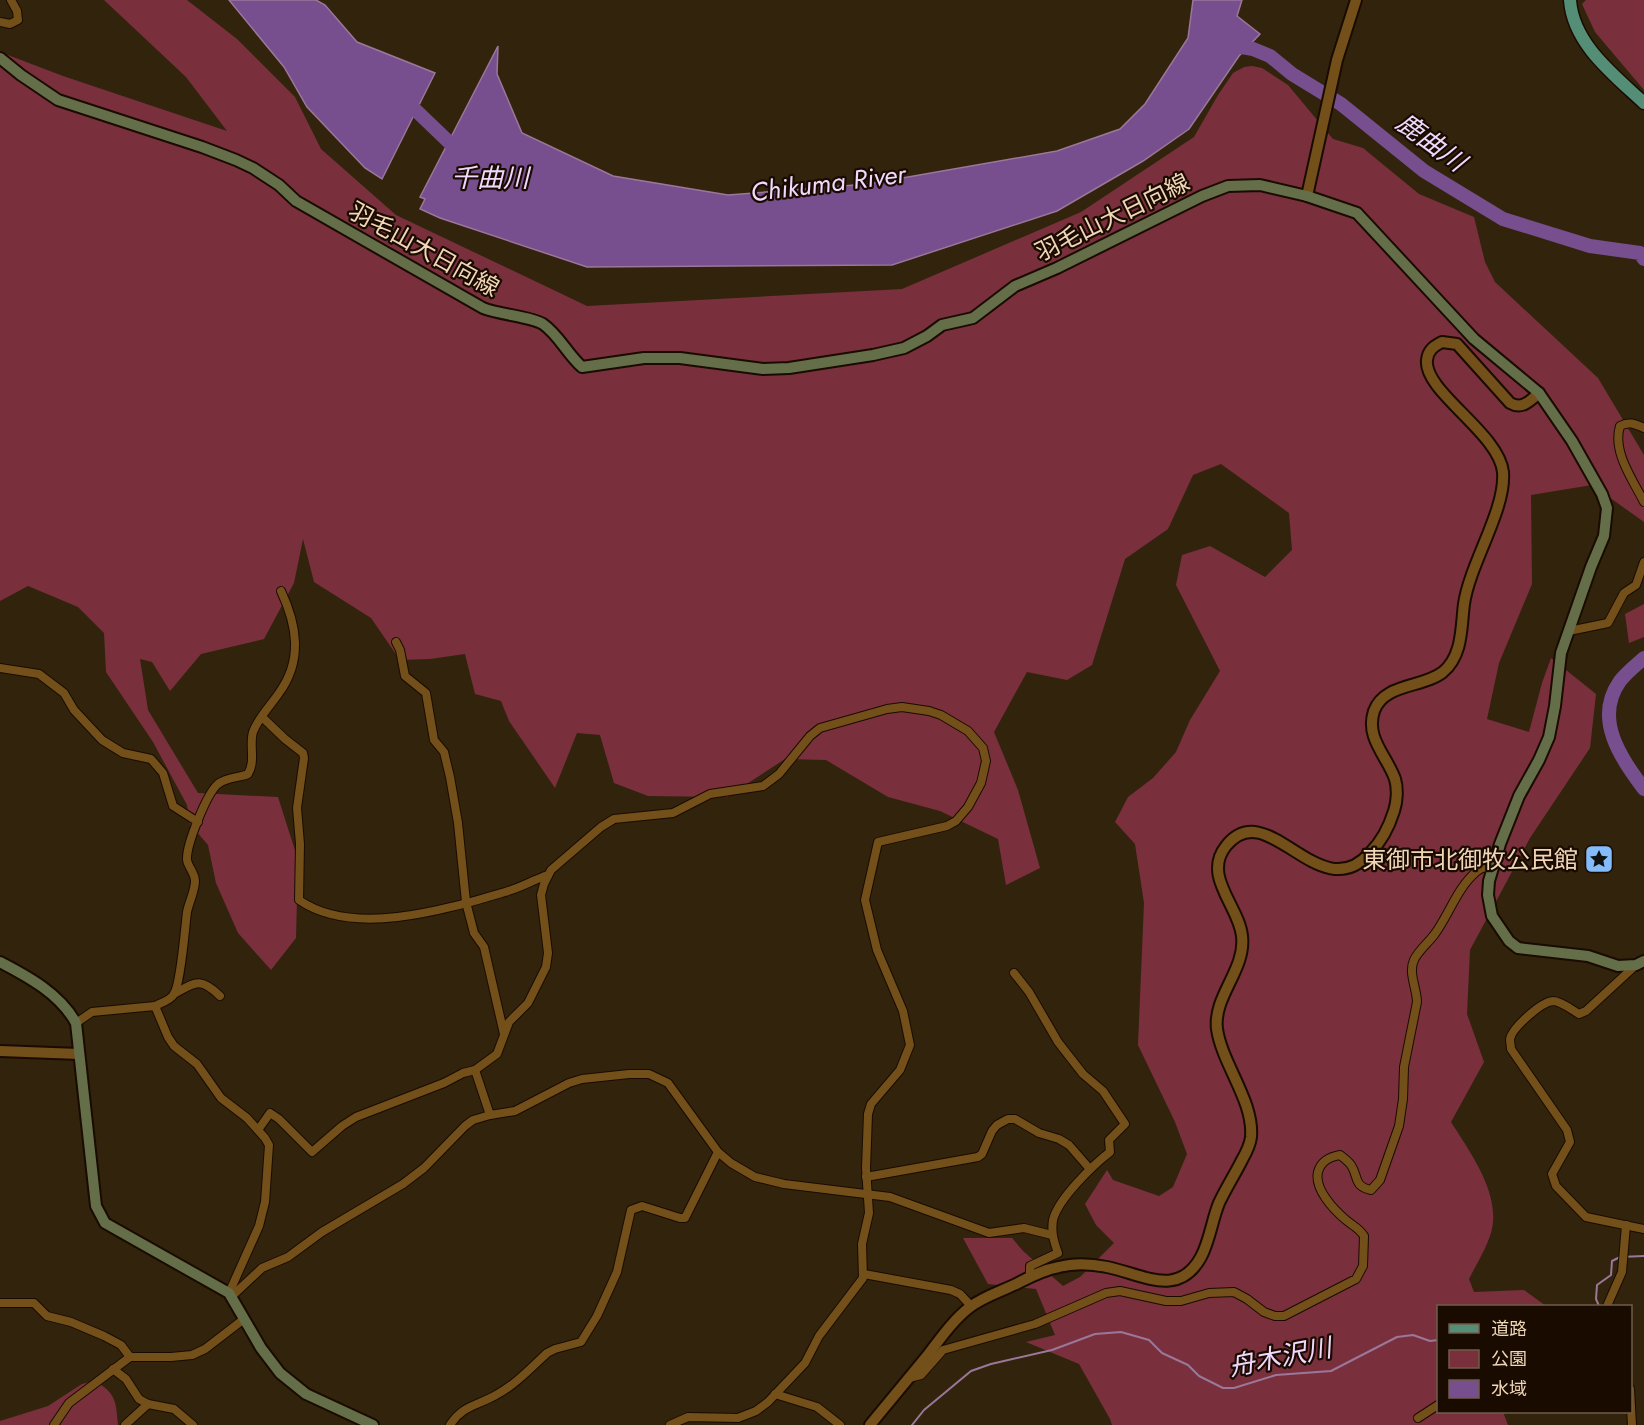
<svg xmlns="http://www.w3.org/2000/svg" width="1644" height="1425" font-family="Jost,'Noto Sans JP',sans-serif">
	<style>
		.green { fill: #79303c }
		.water { fill: #774e8e; stroke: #9b779a; stroke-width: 1.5 }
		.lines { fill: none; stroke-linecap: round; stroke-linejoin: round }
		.stream { stroke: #9b779a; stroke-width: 2 }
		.river { stroke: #774e8e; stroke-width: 14 }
		.minor-casing { stroke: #1a0b00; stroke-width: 10 }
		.tertiary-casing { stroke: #1a0b00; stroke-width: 14 }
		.secondary-casing { stroke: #1a0b00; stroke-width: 14 }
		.primary-casing { stroke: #1a0b00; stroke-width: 15 }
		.minor { stroke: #734f1a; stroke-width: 8 }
		.tertiary { stroke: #734f1a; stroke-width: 10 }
		.secondary { stroke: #646e48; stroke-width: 10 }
		.primary { stroke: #558e77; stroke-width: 12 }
		.labels { text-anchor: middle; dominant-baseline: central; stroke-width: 4.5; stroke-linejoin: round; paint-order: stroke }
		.street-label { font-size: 24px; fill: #f0d6b6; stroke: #1a0b00 }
		.poi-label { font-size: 24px; fill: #f0d6b6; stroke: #1a0b00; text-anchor: end }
		.water-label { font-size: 26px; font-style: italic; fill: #f0d9fe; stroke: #1a0b00 }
	</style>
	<rect width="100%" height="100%" fill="#32230d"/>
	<g class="green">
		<path d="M104,0H187L237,39L295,97L321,149L396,215L587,306L902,289L1081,212L1194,137L1218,95L1233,73L1244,67L1252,66L1262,68L1288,85L1333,139L1363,148L1419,194L1474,217L1485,262L1495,282L1598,378L1644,455V522L1592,485L1531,495L1532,584L1499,663L1487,719L1529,732L1542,683L1551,658L1596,694L1590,748L1530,838L1470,950L1467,1014L1484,1062L1451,1122C1470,1152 1502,1195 1491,1233C1486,1249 1476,1265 1469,1279L1474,1292L1524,1290L1546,1306H1438V1412H1503L1508,1425H1112L1110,1419L1079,1364L1026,1342L1055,1335L1036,1289L988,1284L963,1238H1012L1023,1251L1063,1286L1080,1277L1114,1243L1096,1225L1085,1204L1107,1170L1113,1180L1159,1196L1173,1187L1187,1154L1175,1122L1138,1045L1144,903L1135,844L1115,822L1128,797L1153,778L1176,752L1190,720L1220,671L1176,585L1182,555L1210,546L1265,577L1292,550L1289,513L1221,464L1193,475L1168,529L1125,559L1092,665L1067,680L1027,672L994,732L1018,790L1040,868L1006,885L998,839L940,811L888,797L826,760L785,759L727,797L648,796L614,783L600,735L577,733L555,788L509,721L501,701L475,694L465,654L430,659L400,660L371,618L314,582L303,539L294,583L264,639L201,654L170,691L152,662L140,659L148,710L198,793L278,797L298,860L296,938L271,970L238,933L216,883L208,845L190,824L187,805L153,742L106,672L104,633L78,607L28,586L0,601V52L63,76L227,131L186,77Z"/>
		<polygon points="1586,0 1644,0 1644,90 1595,32 1582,4"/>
		<polygon points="1644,604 1644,637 1629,643 1625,614"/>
		<path d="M94,1381C116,1392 116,1402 118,1425H0V1421L48,1406L82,1384Z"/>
	</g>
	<g class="water">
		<polygon points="229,0 316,0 325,5 357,42 435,73 382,179 365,168 307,107 284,67"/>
		<polygon points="1193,0 1242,0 1237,16 1260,34 1239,56 1189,129 1143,161 1057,211 892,265 587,267 440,218 420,209 425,199 420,197 498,46 497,74 522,133 613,176 728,195 868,184 1057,151 1120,129 1145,104 1188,38"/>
	</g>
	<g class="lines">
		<g class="stream">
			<polyline points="1599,1306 1596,1299 1597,1285 1611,1275 1612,1261 1620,1257 1644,1256"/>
			<polyline points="912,1425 924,1410 971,1371 991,1364 1052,1350 1095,1334 1121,1332 1149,1340 1162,1353 1188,1365 1199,1376 1223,1388 1234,1388 1276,1375 1331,1371 1397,1337 1413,1335 1430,1341 1438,1340"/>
		</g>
		<g class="river">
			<polyline points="1230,45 1253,49 1270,56 1292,74 1341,104 1424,171 1503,219 1590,246 1640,253 1644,259"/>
			<polyline points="403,98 453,146 462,149"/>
			<path d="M1644,658C1636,665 1626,673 1620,681C1593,719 1621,758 1644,789"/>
		</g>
		<g class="minor-casing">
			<g id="minor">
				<polyline points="0,22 10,24 18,20 17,11 11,0"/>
				<path d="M1644,428C1635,424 1629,421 1620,426C1612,452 1633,480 1644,502"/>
				<polyline points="1569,631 1608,623 1624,593 1636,585 1644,562"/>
				<polyline points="396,642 400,650 405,676 426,693 434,740 444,752 450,777 458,823 466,902 474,933 484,947 504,1034"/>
				<polyline points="0,668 39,674 64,693 74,710 102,740 123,753 151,759 163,773 173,806 198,822"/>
				<path d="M262,717L285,739L303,753L304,758L297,808L300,844L299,900C354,938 447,909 505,892C520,888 533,880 548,875"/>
				<path d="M1636,965L1586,1011L1579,1014C1572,1010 1561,1001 1553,1001C1541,1002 1512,1028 1510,1039C1510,1043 1511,1046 1511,1049L1567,1130L1570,1142L1552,1174L1556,1186L1586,1217L1644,1229"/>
				<path d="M1014,973L1029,992L1058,1042L1083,1074L1103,1091L1125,1124L1109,1140L1110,1152C1093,1165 1058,1199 1053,1220C1051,1232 1054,1242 1058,1253L1030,1266V1277"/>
				<path d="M174,994C196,982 200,977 220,996"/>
				<path d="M155,1006C161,1003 171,1000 174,994C181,983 185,927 187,912C189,902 195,891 195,881C195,873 188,867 187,860C186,845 207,793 218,784C227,777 239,778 248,774C256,761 249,746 253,732C258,718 271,705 279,693C303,660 297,625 281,591"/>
				<polyline points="76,1023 92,1012 155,1006 168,1037 174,1046 197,1064 221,1098 247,1118 265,1138 269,1145 265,1202 259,1226 229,1293"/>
				<polyline points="475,1070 490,1115"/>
				<polyline points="258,1130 270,1113 279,1119 312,1152 342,1126 356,1117 444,1083 463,1073 475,1070 497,1054 509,1022 528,1003 546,967 548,953 541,895 544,884 551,870 601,827 614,819 673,813 710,794 763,786 779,774 810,736 820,728 887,709 902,707 929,711 941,715 968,731 983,748 986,761 981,783 968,807 956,821 947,826 878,842 865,900 877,950 903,1011 910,1045 900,1070 871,1104 868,1114 866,1168 869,1213 862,1244 863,1278 819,1336 805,1363 768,1402 756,1411 738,1418 688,1417 670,1425"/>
				<polyline points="866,1177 978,1157 982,1154 992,1131 997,1125 1008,1119 1015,1119 1039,1133 1059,1139 1069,1145 1089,1168"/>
				<polyline points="864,1274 951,1290 960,1294 971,1306"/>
				<polyline points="231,1297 262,1268 288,1257 322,1232 403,1184 424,1168 465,1126 473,1120 490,1115 515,1111 569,1083 582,1079 629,1074 649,1074 668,1083 718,1152 731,1163 755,1177 784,1184 890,1197 989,1233 1024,1228 1052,1235"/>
				<polyline points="0,1303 34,1303 47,1316 71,1322 104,1336 121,1345 130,1357"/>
				<polyline points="1607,1306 1622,1272 1626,1225"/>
				<polyline points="113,1369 126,1379 139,1399 148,1404 174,1409 193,1425"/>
				<path d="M909,1378L921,1375L943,1350L1035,1324L1106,1293L1120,1291L1166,1301H1181L1209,1293L1234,1292L1247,1299L1264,1312L1275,1316H1284L1356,1279L1363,1266L1364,1236C1359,1228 1353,1226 1346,1220C1334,1210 1314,1189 1318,1172C1321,1161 1329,1157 1340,1155C1344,1158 1348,1161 1351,1165C1359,1177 1353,1186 1371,1190L1380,1180L1399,1126L1403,1099L1404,1067L1417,1002C1417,989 1408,973 1414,960C1418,951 1428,943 1434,935C1449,915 1457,888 1476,872C1482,867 1486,867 1493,866"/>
				<polyline points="1630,1389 1632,1425"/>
				<polyline points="775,1394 817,1407 840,1425"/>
				<polyline points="1418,1418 1438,1405"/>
				<polyline points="54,1425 69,1403 130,1357 171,1357 192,1355 205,1349 244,1319"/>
				<polyline points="125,1425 148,1404"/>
				<path d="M450,1425C463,1405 477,1406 496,1395C515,1385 531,1368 547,1353L555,1349L581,1342L597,1316L617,1272L631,1210L642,1206L680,1218H685L718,1152"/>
			</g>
		</g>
		<g class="tertiary-casing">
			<g id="tertiary">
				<polyline points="1307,196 1337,60 1356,0"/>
				<polyline points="0,1051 79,1054"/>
				<path d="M870,1425C889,1402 908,1379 927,1356C940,1339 953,1320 970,1307C983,1297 999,1292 1014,1285C1028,1278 1042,1270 1059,1267C1074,1263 1092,1264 1107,1267C1142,1274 1178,1299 1201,1257C1210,1240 1212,1220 1219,1203C1226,1188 1235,1174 1242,1160C1246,1153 1250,1146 1251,1137C1254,1101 1222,1064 1217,1029C1213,996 1246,970 1242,936C1239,906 1202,876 1226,846C1268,793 1319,910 1370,853C1381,842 1389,827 1394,811C1397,802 1398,789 1395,779C1387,756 1365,738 1374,711C1384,683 1423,688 1443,672C1463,655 1461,627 1464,604C1470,563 1506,510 1503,472C1499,433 1423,391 1427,360C1428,350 1434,346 1442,342L1457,344L1510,403C1522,410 1530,401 1539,393"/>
			</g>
		</g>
		<g class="secondary-casing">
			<g id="secondary">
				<path d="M0,58L21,75L58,100L202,147L236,160L253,168L279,185L296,201L483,308C500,315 530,316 543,324C559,335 567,354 582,367L644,358H680L763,369L789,368L873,355L904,348L927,336L942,325L973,318L1015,286L1057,268L1202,196L1228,186L1260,185L1307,196L1357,213L1474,339L1539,393L1572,441L1602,494L1607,508L1604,536L1591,567L1561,653L1555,706L1549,737L1539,760L1519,796L1500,844L1489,881L1488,895L1492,916L1509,941L1518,948L1588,956L1618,966L1636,965L1644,961"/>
				<path d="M0,962C29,977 60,994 76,1023L96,1206L105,1223L229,1293L261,1348L280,1373L306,1394L373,1425"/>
			</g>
		</g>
		<g class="primary-casing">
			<path id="primary" d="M1570,0C1573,44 1614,75 1644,103"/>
		</g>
		<use href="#minor" class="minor"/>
		<use href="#tertiary" class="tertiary"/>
		<use href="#secondary" class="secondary"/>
		<use href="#primary" class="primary"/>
	</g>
	<defs>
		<g id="sight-square" transform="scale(1.5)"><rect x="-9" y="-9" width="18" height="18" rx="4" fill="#84bbfb" stroke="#1a0b00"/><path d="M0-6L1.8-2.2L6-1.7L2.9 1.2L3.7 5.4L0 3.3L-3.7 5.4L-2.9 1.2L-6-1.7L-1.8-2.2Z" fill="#111"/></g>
	</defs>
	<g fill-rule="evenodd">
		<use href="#sight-square" x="1599" y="859"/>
	</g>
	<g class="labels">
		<g class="street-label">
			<text transform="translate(1112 217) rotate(-26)">羽毛山大日向線</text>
			<text transform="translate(424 249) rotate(29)">羽毛山大日向線</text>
		</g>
		<g class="poi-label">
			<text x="1578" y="859">東御市北御牧公民館</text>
		</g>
		<g class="water-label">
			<text transform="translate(1431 142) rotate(36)">鹿曲川</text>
			<text x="490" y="178">千曲川</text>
			<text transform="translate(828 183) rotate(-7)">Chikuma River</text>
			<text transform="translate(1280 1357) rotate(-11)">舟木沢川</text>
		</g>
	</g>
	<rect x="1437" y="1305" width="195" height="108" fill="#1a0b00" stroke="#705c49" stroke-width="1.5"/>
	<rect x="1449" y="1324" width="30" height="9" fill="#558e77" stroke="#705c49" stroke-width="1.5"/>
	<text x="1491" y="1335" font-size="18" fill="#f0d6b6">道路</text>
	<rect x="1449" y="1350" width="30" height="18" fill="#79303c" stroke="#705c49" stroke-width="1.5"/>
	<text x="1491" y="1365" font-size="18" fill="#f0d6b6">公園</text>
	<rect x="1449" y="1380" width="30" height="18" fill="#774e8e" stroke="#705c49" stroke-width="1.5"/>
	<text x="1491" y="1395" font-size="18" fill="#f0d6b6">水域</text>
</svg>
